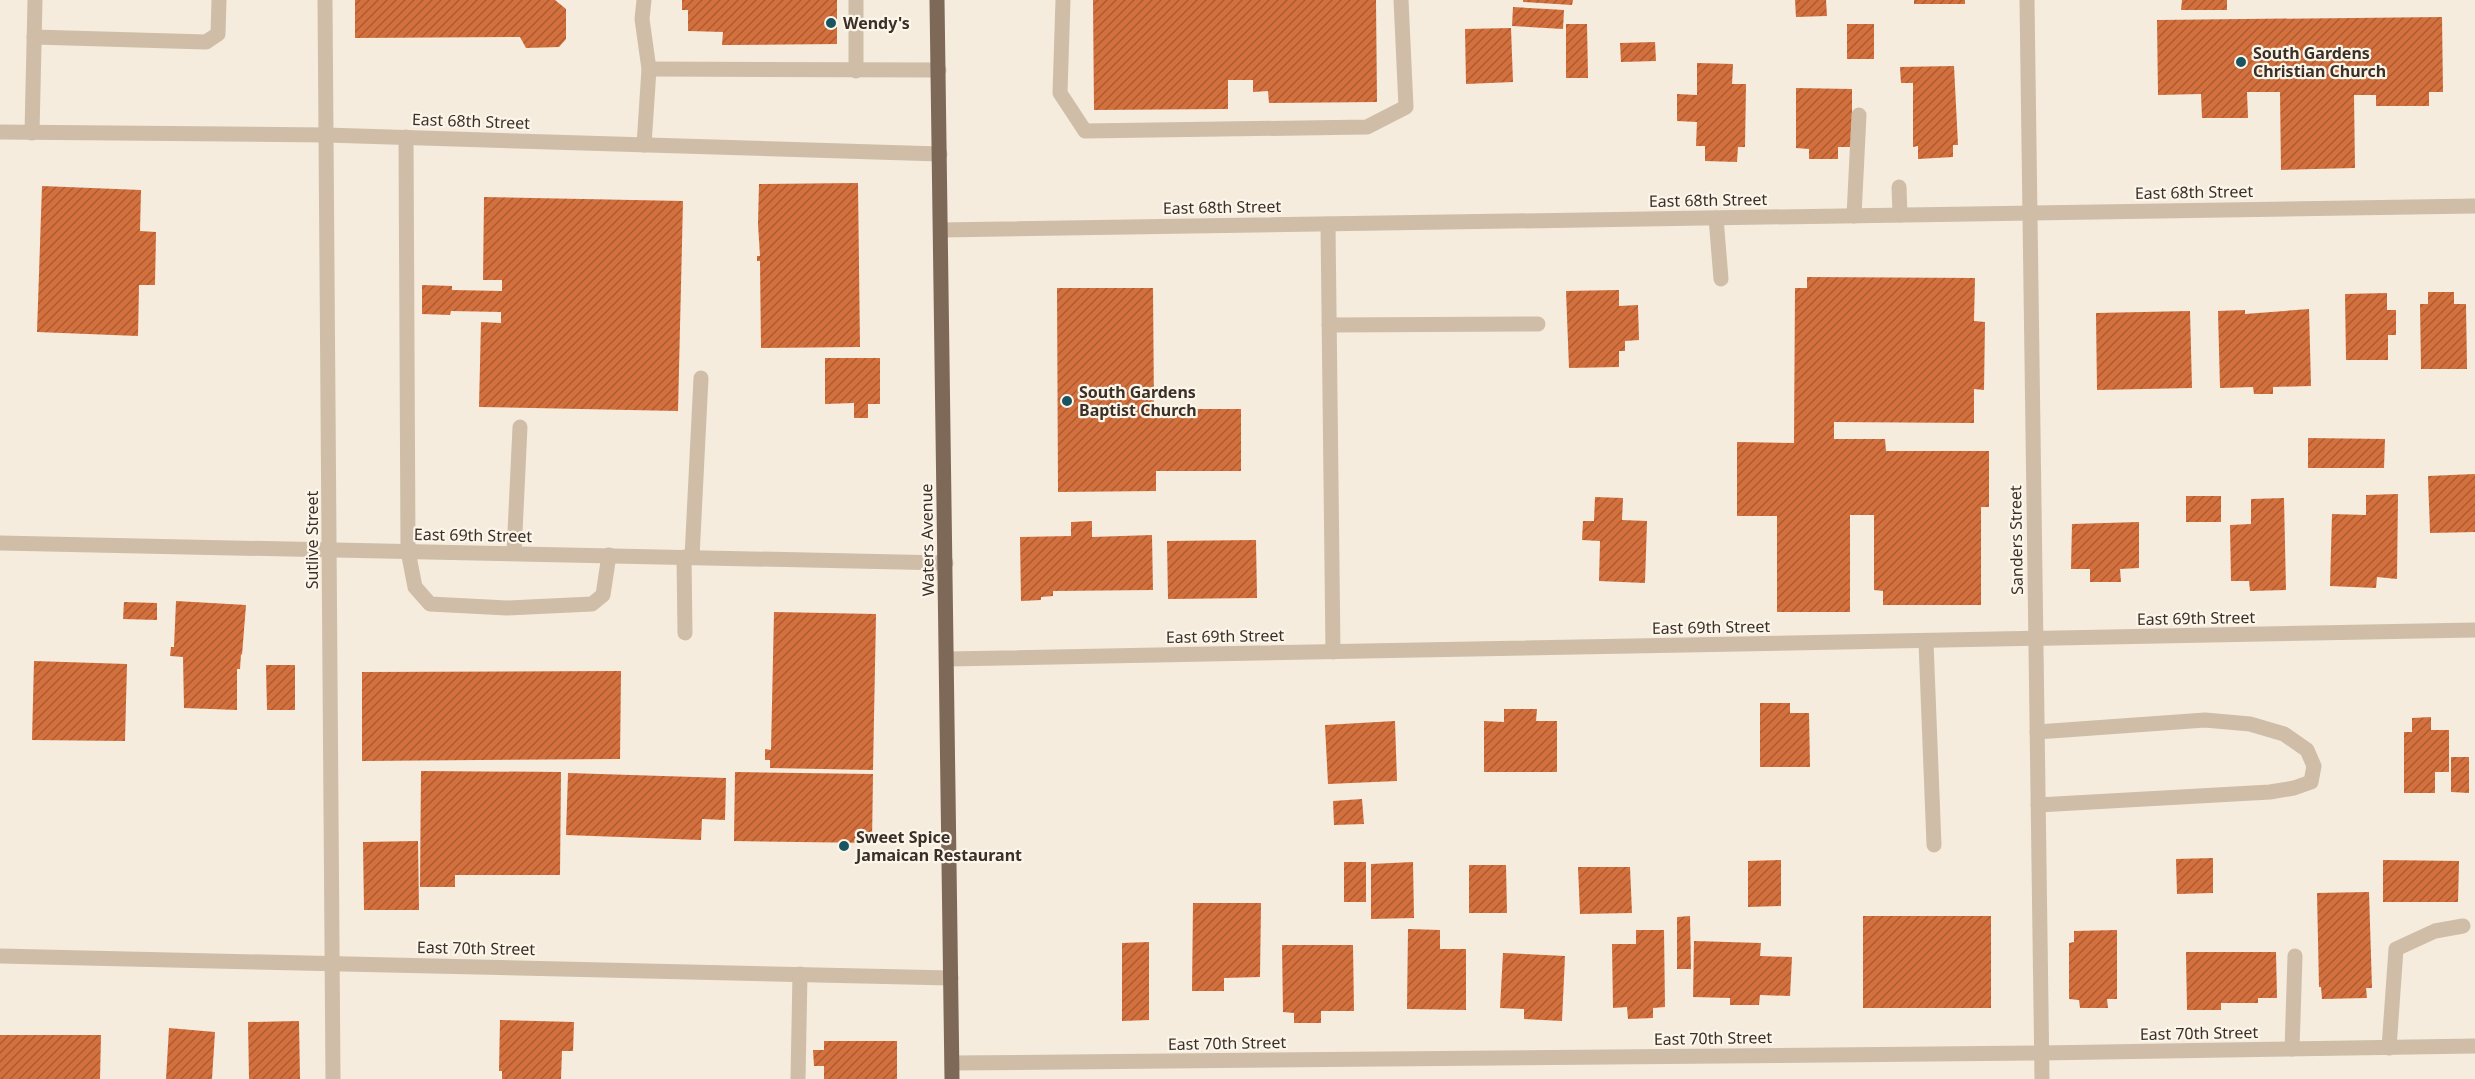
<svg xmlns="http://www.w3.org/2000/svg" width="2475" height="1079" font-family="'Noto Sans',sans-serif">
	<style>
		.building { fill: url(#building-hatch) }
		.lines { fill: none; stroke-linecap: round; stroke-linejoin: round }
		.minor { stroke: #cfbda7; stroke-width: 15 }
		.major { stroke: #7e6858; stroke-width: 15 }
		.poi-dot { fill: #195561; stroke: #fcf5ea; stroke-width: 2 }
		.labels { text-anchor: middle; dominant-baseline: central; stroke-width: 4.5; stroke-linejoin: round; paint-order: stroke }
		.poi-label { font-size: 16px; font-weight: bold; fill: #3b3028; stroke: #fcf5ea; text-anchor: start }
		.street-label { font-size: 16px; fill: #3b3028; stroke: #fcf5ea }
	</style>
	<defs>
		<pattern id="building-hatch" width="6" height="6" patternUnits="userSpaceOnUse" patternTransform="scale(1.5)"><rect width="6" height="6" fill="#d3703d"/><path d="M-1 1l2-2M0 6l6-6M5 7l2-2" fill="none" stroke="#ac5c33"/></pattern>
	</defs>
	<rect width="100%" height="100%" fill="#f5ecdd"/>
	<g class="building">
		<polygon points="355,0 555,0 566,9 566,39 559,47 526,48 520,37 355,38"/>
		<polygon points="682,0 837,0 837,44 722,45 723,32 688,31 688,10 682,10"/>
		<polygon points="1093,0 1376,0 1377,102 1269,103 1268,91 1253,92 1253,80 1228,80 1228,109 1094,110"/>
		<polygon points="1523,0 1573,0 1572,5 1523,2"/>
		<polygon points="1795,0 1826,0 1827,16 1796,17"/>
		<rect x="1914" y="0" width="51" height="4"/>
		<polygon points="2182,0 2227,0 2227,10 2181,10"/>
		<polygon points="1513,7 1564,10 1563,29 1512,26"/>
		<polygon points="2442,17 2443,92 2429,92 2429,106 2376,106 2376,95 2354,95 2355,168 2281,170 2280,92 2247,92 2248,118 2202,118 2201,94 2158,95 2157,20"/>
		<polygon points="1566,24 1587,24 1588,78 1566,78"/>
		<rect x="1847" y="24" width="27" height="35"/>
		<polygon points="1511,28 1513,82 1466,84 1465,29"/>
		<polygon points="1655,42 1656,61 1621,62 1620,43"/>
		<polygon points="1697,63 1733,64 1732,84 1746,84 1745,147 1738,147 1737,162 1705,161 1705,146 1696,146 1697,122 1677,121 1677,94 1697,95"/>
		<polygon points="1954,66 1958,145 1953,145 1953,157 1918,159 1918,146 1913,147 1913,83 1901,83 1900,67"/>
		<polygon points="1796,88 1852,89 1852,147 1838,147 1838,159 1809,159 1809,149 1796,148"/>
		<polygon points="858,183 860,347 761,348 760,261 757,261 757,256 760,256 758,224 759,184"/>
		<polygon points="42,186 141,190 140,231 156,232 155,285 139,285 138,336 37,332"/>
		<polygon points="484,197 683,201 678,411 479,407 481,322 501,323 501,312 451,311 450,315 422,314 422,285 452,286 452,290 502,291 502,280 483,280"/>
		<polygon points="1807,277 1975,278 1974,321 1985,322 1984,390 1974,389 1974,423 1834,422 1834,439 1885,439 1886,451 1989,451 1989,507 1981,507 1981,605 1883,605 1883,591 1874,590 1874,515 1850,515 1850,612 1777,612 1777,516 1737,516 1737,442 1794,443 1795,288 1807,288"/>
		<polygon points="1057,288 1153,288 1154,409 1241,409 1241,471 1156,471 1156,491 1058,492"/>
		<polygon points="1619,290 1619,306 1638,305 1639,340 1625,341 1625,351 1619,351 1619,367 1569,368 1566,291"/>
		<polygon points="2428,292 2454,292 2454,304 2466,304 2467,369 2421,369 2420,304 2428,304"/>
		<polygon points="2387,293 2387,310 2396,310 2396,335 2388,335 2388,360 2346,360 2345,294"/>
		<polygon points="2309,309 2311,386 2273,387 2273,394 2254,394 2253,387 2220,388 2218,311 2245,310 2245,314"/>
		<polygon points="2190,311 2192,388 2097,390 2096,313"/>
		<polygon points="825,358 880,358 880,404 868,404 868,418 854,418 854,403 825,404"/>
		<polygon points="2308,438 2385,439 2384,468 2308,468"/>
		<polygon points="2475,474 2475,532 2430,533 2428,476"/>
		<polygon points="2398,494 2397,579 2377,577 2376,588 2330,586 2332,514 2366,515 2366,495"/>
		<rect x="2186" y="496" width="35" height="26"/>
		<polygon points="1595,497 1623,498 1622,520 1647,521 1645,583 1599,581 1600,541 1582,540 1583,521 1594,521"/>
		<polygon points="2284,498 2286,590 2250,591 2249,581 2231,581 2230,525 2251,524 2251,499"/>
		<polygon points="1092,521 1092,537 1152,535 1153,590 1053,591 1053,596 1041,597 1041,600 1021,601 1020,537 1071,536 1071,522"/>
		<polygon points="2139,522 2139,568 2120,569 2121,582 2090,582 2090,569 2071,569 2072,524"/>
		<polygon points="1256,540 1257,598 1168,599 1167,541"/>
		<polygon points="176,601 246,605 242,655 241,654 240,669 237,669 237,710 184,708 183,657 170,656 171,647 174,647"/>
		<polygon points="124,602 157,603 157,620 123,619"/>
		<polygon points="774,612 876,614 873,770 770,768 770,760 765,760 765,749 771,750"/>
		<polygon points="34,661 127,664 125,741 32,740"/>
		<polygon points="266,665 295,665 295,710 267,710"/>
		<polygon points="621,671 620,759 362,761 362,672"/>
		<polygon points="1760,703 1790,703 1790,713 1809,713 1810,767 1760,767"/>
		<polygon points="1504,709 1537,709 1536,721 1557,721 1557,772 1484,772 1484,721 1504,722"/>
		<polygon points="2431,717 2431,730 2449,730 2449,772 2435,772 2435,793 2404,793 2404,732 2412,732 2412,718"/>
		<polygon points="1395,721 1397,781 1328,784 1325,725"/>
		<polygon points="2451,757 2469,757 2469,793 2451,792"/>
		<polygon points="421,771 561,772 560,875 455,875 455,887 420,887"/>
		<polygon points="735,772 873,774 872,843 734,841"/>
		<polygon points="568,773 726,778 725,820 702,819 701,840 566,835"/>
		<polygon points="1362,799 1364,824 1334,825 1333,801"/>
		<polygon points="418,841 419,910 364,910 363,842"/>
		<polygon points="2213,858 2213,893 2177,894 2176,859"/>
		<polygon points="1781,860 1781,906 1748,907 1748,861"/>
		<polygon points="2383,860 2459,861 2458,902 2383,902"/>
		<rect x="1344" y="862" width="22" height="40"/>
		<polygon points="1413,862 1414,918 1371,919 1371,864"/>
		<polygon points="1469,865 1506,865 1507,913 1469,913"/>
		<polygon points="1578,867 1630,867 1632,913 1580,914"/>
		<polygon points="2369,892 2372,988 2366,988 2367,998 2322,999 2321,987 2319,987 2317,893"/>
		<polygon points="1193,903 1261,903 1260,977 1224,978 1224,991 1192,991"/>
		<polygon points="1690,916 1691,969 1677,969 1677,917"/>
		<rect x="1863" y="916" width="128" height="92"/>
		<polygon points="1408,929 1440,930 1440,949 1466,949 1466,1010 1407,1009"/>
		<polygon points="1636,930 1664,930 1665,1007 1653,1008 1653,1018 1628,1019 1627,1007 1613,1008 1612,944 1636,944"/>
		<polygon points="2117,930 2117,999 2107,999 2108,1008 2080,1008 2079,1000 2069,999 2069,943 2074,942 2074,931"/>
		<polygon points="1694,941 1761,943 1760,956 1792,957 1790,996 1760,995 1759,1005 1730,1005 1730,998 1693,997"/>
		<polygon points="1149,942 1149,1020 1122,1021 1122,943"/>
		<polygon points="1282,945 1353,945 1354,1011 1321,1011 1321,1023 1294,1023 1294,1013 1283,1012"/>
		<polygon points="2186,952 2276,952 2277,998 2258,998 2258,1003 2221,1003 2221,1010 2187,1010"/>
		<polygon points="1503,953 1565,956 1562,1021 1524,1019 1524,1009 1500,1008"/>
		<polygon points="500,1020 574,1022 573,1051 562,1051 561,1079 502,1079 502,1071 499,1071"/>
		<polygon points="299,1021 300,1079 249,1079 248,1022"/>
		<polygon points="169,1028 215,1032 212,1079 166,1079"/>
		<polygon points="0,1035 101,1035 100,1079 0,1079"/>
		<polygon points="824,1041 897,1041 897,1079 824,1079 824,1066 814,1066 813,1050 824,1050"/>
	</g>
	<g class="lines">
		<g class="minor">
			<polyline points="325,0 333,1079"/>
			<polyline points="644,0 642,19 649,69 644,145"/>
			<polyline points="856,0 856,71"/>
			<polyline points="1063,0 1060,93 1085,131 1367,127 1406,107 1401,0"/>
			<polyline points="2027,0 2042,1079"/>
			<polyline points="34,37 206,42 218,34 219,0"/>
			<polyline points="649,69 939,70"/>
			<polyline points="0,132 326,135 940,154"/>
			<polyline points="32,133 35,0"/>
			<polyline points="406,137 408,551 415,587 430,604 507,608 592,604 603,595 609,555"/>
			<polyline points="1899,187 1900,215"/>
			<polyline points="1854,216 1859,115"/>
			<polyline points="1716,218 1721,279"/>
			<polyline points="1328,224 1333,652"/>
			<polyline points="941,230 2475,206"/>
			<polyline points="1329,325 1538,324"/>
			<polyline points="0,543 946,563"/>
			<polyline points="514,553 520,427"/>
			<polyline points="684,557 685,633"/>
			<polyline points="692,557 701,378"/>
			<polyline points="1926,642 1934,845"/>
			<polyline points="947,659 2475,630"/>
			<polyline points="2037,732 2205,720 2250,724 2284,734 2307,750 2314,766 2311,782 2294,788 2270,792 2038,805"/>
			<polyline points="0,956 951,978"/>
			<polyline points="2389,1048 2396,949 2435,931 2463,926"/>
			<polyline points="2292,1049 2295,956"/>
			<polyline points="952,1063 2041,1053 2475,1046"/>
			<polyline points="798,1079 800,974"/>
		</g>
		<polyline class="major" points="937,0 952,1079"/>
	</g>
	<g class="poi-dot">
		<circle cx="831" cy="23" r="6"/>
		<circle cx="2241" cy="62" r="6"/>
		<circle cx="1067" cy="401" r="6"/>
		<circle cx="844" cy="846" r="6"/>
	</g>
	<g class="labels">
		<g class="poi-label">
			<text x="843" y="23">Wendy's</text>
			<text x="2253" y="53">South Gardens<tspan x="2253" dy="18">Christian Church</tspan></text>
			<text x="1079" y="392">South Gardens<tspan x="1079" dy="18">Baptist Church</tspan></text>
			<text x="856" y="837">Sweet Spice<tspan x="856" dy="18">Jamaican Restaurant</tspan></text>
		</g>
		<g class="street-label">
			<text transform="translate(471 121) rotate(2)">East 68th Street</text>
			<text transform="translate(2194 192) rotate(-1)">East 68th Street</text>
			<text transform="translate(1708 200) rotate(-1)">East 68th Street</text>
			<text transform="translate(1222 207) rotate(-1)">East 68th Street</text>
			<text transform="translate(473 535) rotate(1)">East 69th Street</text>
			<text transform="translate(312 540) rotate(-90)">Sutlive Street</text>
			<text transform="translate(927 540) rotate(-91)">Waters Avenue</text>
			<text transform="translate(2016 540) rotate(-91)">Sanders Street</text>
			<text transform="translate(2196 618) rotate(-1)">East 69th Street</text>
			<text transform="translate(1711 627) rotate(-1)">East 69th Street</text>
			<text transform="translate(1225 636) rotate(-1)">East 69th Street</text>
			<text transform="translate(476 948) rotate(1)">East 70th Street</text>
			<text transform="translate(2199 1033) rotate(-1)">East 70th Street</text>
			<text transform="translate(1713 1038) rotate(-1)">East 70th Street</text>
			<text transform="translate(1227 1043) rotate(-1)">East 70th Street</text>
		</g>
	</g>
</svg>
